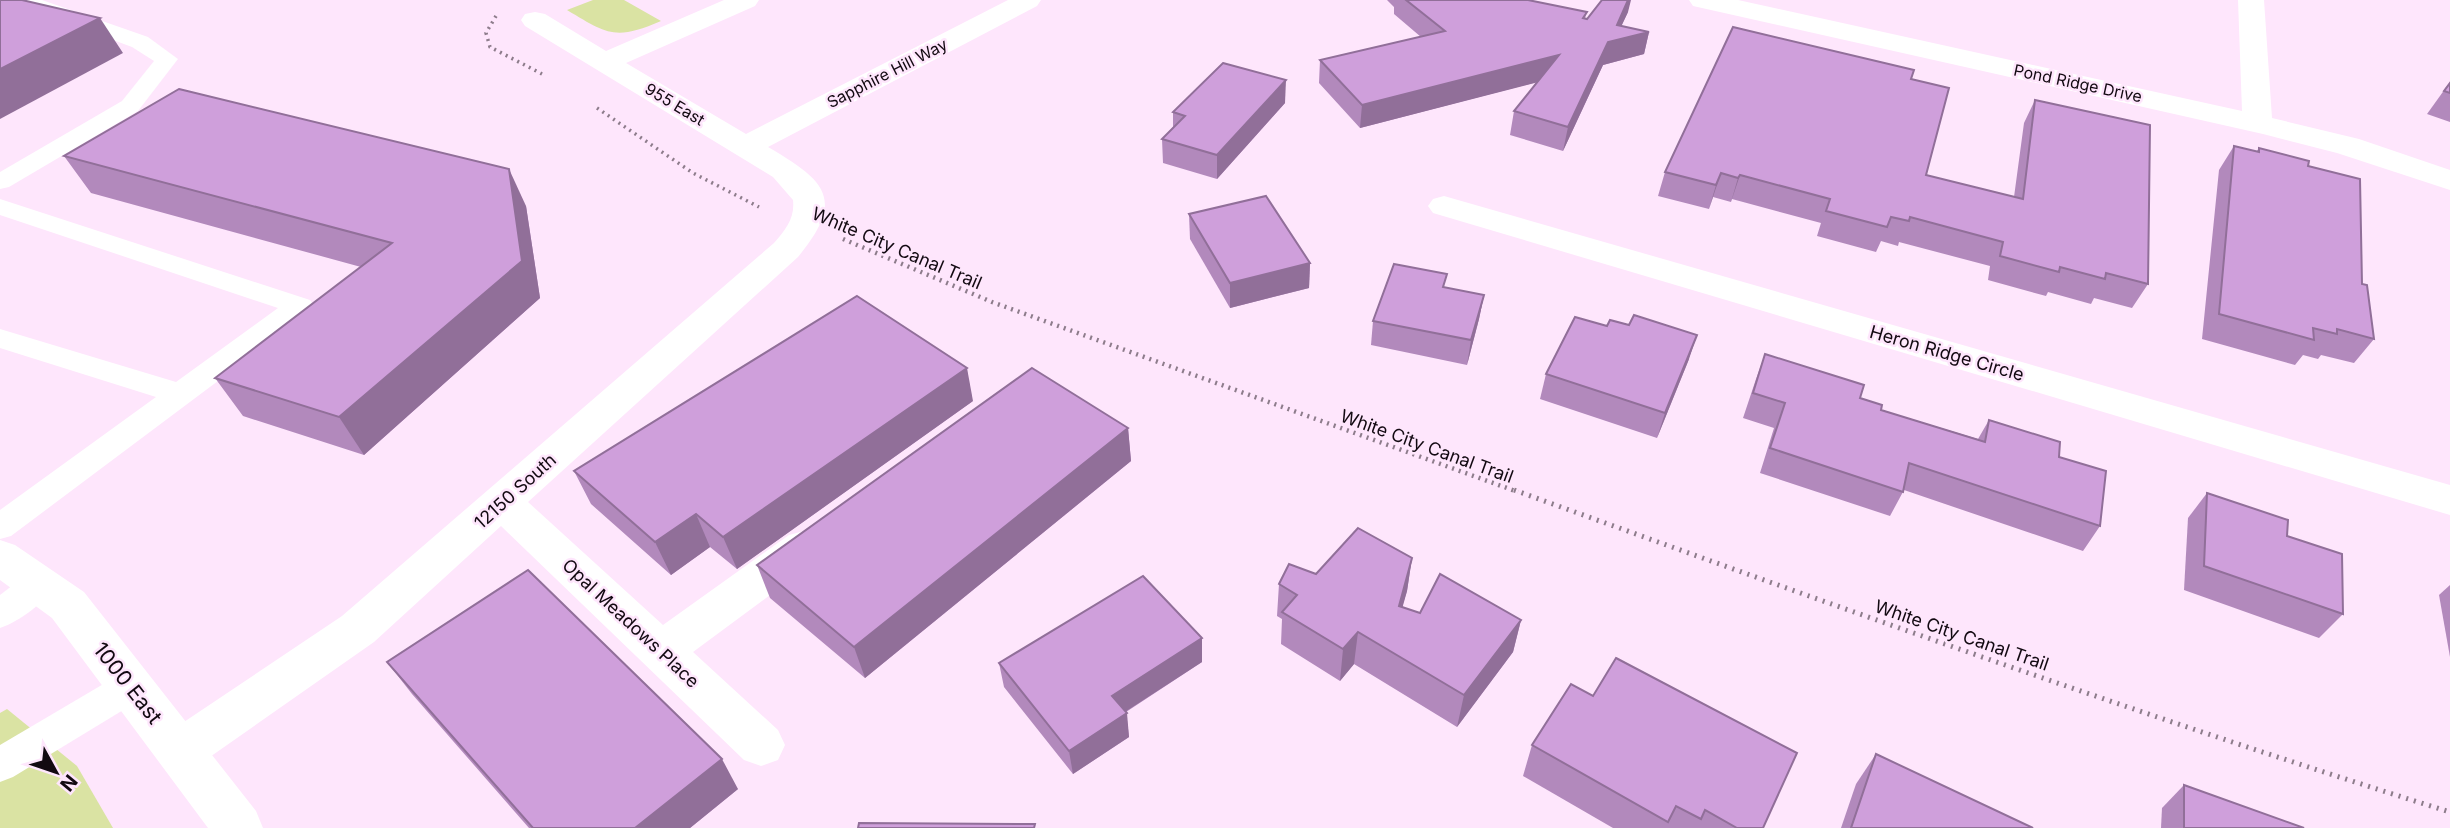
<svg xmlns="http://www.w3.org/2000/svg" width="2450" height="828" font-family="Inter,sans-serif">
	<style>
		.green { fill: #dae3a3 }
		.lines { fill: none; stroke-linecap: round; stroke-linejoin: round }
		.path-far2 { stroke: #8d7c8b; stroke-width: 3.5; stroke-dasharray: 2 4.5; stroke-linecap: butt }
		.path-far1 { stroke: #8d7c8b; stroke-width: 4.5; stroke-dasharray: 2 5; stroke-linecap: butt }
		.path { stroke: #8d7c8b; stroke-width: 5; stroke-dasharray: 2 6; stroke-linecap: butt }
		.service { fill: #fff; fill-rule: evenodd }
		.minor { fill: #fff; fill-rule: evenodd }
		.tertiary { fill: #fff; fill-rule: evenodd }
		.wall { fill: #b289bc }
		.shaded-wall { fill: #916f99 }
		.building { fill: #cf9fdb; stroke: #916f99; stroke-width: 2 }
		.labels { text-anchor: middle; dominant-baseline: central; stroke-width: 5; stroke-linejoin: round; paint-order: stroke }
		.far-street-label { font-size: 16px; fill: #120911; stroke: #fee6fc }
		.street-label { font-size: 18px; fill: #120911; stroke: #fee6fc }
		.near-street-label { font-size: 21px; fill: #120911; stroke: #fee6fc }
	</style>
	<rect width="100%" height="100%" fill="#fee6fc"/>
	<g class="green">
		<path d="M593,0H624L661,21C615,41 607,34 567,10Z"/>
		<polygon points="7,709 77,766 113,828 0,828 0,713"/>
	</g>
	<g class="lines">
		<g class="path-far2">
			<polyline points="496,16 486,33 490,47 542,74"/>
			<polyline points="597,108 693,173 759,207"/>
		</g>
		<polyline class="path-far1" points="843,239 992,302 1518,492"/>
		<path class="path" d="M1514,490C1824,602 2135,714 2450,812"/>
		<g class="service">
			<polygon points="13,0 42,0 148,37 178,59 138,111 9,187 0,189 0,172 122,101 154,61 132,47 16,4"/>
			<polygon points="0,199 310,300 314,306 310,312 11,536 0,539 0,510 156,397 0,348 0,329 176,382 278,308 0,215"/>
			<path d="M38,571L50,575L55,584C45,603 20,621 0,628V595L26,575Z"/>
			<polygon points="130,672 143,676 148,687 143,698 13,777 0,782 0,745 117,676"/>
		</g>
		<g class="minor">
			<path d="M724,0H759L755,6L626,63L746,134L1008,0H1041L1037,6L768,147C826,181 846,199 798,257L528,502L663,625L789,535L804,531L819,535L825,547L819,559L693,652L778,730L785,745L778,760L761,766L744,760L501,526L374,642L197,766L180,772L163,766L156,751L163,736L342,616L774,243C786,229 795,218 793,200L773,177L525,26L521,20L525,14L535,12L545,14L606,51Z"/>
			<polygon points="1689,0 1738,0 2242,111 2238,0 2264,0 2272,118 2359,139 2450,170 2450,190 2337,153 2263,134 1702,8 1693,6"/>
			<polygon points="1444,196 2450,485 2450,515 1433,213 1428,206 1433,199"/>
		</g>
		<polygon class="tertiary" points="0,540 15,545 84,592 256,811 263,828 208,828 52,618 0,580"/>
	</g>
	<g class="wall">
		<polygon points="1387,0 1528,0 1587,12 1585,18 1587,19 1628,12 1621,26 1649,32 1644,54 1603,65 1563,151 1510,135 1514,111 1537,82 1360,128 1319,83 1320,60 1421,37 1394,14 1394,7"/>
		<polygon points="1911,79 1926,175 2014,197 2024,123 2035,100 2148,284 2132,308 2094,298 2091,304 2048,292 2046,296 1988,280 1990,266 1899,242 1898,246 1881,241 1876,252 1817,236 1821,223 1732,199 1731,202 1713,197 1709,209 1658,196 1665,172"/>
		<polygon points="2450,82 2450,122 2427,114"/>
		<polygon points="1285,103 1217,179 1163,163 1162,139 1173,127 1173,112"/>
		<polygon points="2234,146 2256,152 2259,148 2308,166 2362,284 2374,339 2354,363 2321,355 2318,359 2303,355 2295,365 2202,339 2219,170"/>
		<polygon points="64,156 526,206 540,298 364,455 243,416 215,378 361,267 91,193"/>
		<polygon points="1189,214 1310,263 1309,288 1230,308 1190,239"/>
		<polygon points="1445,287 1484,295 1479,319 1467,365 1371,345 1373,321"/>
		<polygon points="1765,354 1860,398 1881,410 1978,439 1989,420 2059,457 2100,526 2083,551 1904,490 1890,516 1760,473 1774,428 1743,418 1756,379"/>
		<polygon points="1689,359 1657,438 1540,399 1546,374"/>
		<polygon points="973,401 737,569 710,547 671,575 591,504 574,471"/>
		<polygon points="1128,428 1131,461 865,678 770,598 757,565"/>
		<polygon points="2207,493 2343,614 2319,638 2184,590 2188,518"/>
		<polygon points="1412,558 1407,591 1402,607 1420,613 1521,620 1513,652 1457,727 1354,664 1340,681 1281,644 1282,619 1277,616 1279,584 1316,574"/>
		<polygon points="2450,585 2450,657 2439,595"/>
		<polygon points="387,662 738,789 690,828 529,828 412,694"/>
		<polygon points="1202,662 1126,712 1129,737 1073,774 1004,687 999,663"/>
		<polygon points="1532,745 1763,828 1613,828 1523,776"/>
		<polygon points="1876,754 2033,828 1841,828 1856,784"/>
		<polygon points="2184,785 2304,828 2161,828 2162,808"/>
	</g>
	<g class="shaded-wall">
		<polygon points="1628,0 1631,0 1628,12 1615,40 1649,32 1644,54 1603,65 1563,151 1568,127"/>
		<polygon points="100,18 123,53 0,119 0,69"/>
		<polygon points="1559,55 1554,78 1360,128 1362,105"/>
		<polygon points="1286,80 1285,103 1217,179 1217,155"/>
		<polygon points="509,169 526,206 540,298 364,455 339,417"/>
		<polygon points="1721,173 1709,209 1716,185"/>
		<polygon points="1740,175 1731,202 1738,178"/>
		<polygon points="1310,263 1309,288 1230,308 1230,283"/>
		<polygon points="1484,295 1479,319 1467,365 1471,340"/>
		<polygon points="1697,335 1689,359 1657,438 1665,413"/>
		<polygon points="967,368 973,401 737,569 723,537"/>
		<polygon points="1128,428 1131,461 865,678 854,647"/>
		<polygon points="696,514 710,547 671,575 655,542"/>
		<polygon points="1412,558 1407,591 1394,638 1399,606"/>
		<polygon points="1521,620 1513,652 1457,727 1464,695"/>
		<polygon points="1358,632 1354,664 1340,681 1343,649"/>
		<polygon points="1202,638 1202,662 1114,719 1112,696"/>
		<polygon points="1127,713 1129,737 1073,774 1069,751"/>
		<polygon points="722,759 738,789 690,828 635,828"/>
	</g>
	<g class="building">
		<polygon points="0,0 22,0 100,18 0,69"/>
		<polygon points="1406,0 1528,0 1587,12 1583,18 1587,19 1602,0 1628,0 1617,25 1649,32 1608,42 1568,127 1514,111 1559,55 1362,105 1320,60 1445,31"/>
		<polygon points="1733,27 1914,70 1911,79 1949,88 1926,175 2023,199 2035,100 2150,125 2148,284 2106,273 2105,279 2060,267 2059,272 2000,256 2003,242 1910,217 1909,221 1891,217 1887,227 1826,211 1830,199 1740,175 1738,178 1721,173 1716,185 1665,172"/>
		<polygon points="1223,63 1286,80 1217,155 1162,139 1185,116 1173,112"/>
		<polygon points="2450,83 2450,93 2444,91"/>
		<polygon points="179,89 509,169 522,261 339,417 215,378 392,243 64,156"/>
		<polygon points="2234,146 2259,152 2259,148 2309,161 2308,166 2360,179 2362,284 2367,285 2374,339 2337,329 2337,334 2313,328 2314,340 2219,314"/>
		<polygon points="1266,196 1310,263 1230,283 1189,214"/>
		<polygon points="1394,264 1447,274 1443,287 1484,295 1471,340 1373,321"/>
		<polygon points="857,296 967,368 723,537 696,514 655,542 574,471"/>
		<polygon points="1634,315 1697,335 1665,413 1546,374 1575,317 1607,326 1610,320 1629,325"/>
		<polygon points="1765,354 1864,385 1860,398 1882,405 1881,410 1985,442 1989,420 2060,442 2059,457 2106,471 2100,526 1909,463 1903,492 1770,448 1785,403 1753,393"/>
		<polygon points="1032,368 1128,428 854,647 757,565"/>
		<polygon points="2207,493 2288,520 2287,536 2342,554 2343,614 2204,566"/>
		<polygon points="1358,528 1412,558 1399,606 1420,613 1440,574 1521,620 1464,695 1358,632 1343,649 1282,612 1297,595 1279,584 1289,564 1316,574"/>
		<polygon points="528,570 722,759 635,828 533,828 387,662"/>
		<polygon points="1143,576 1202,638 1112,696 1127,713 1069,751 999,663"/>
		<polygon points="1616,658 1797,753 1763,828 1737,828 1705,810 1701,819 1676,806 1668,822 1532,745 1571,684 1593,696"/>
		<polygon points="1876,754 2033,828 1851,828"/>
		<polygon points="2184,785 2304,828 2184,828"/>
		<polygon points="859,823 1035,824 1034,828 858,828"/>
	</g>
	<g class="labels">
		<g class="far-street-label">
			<text transform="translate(887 73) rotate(-27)">Sapphire Hill Way</text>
			<text transform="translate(2078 83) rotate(12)">Pond Ridge Drive</text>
			<text transform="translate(675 104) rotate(31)">955 East</text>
		</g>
		<g class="street-label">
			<text transform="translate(897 248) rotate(23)">White City Canal Trail</text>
			<text transform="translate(1947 353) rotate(16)">Heron Ridge Circle</text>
			<text transform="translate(1427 446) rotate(20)">White City Canal Trail</text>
			<text transform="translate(515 491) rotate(-42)">12150 South</text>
			<text transform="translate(631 623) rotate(43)">Opal Meadows Place</text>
			<text transform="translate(1962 635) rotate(19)">White City Canal Trail</text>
		</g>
		<g class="near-street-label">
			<text transform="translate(128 683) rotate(52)">1000 East</text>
		</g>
	</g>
	<g transform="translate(56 772) rotate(130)" stroke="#fee6fc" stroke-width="5" paint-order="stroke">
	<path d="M0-5L12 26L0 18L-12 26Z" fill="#120911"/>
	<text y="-10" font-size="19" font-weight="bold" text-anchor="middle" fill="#120911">N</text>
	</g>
</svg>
